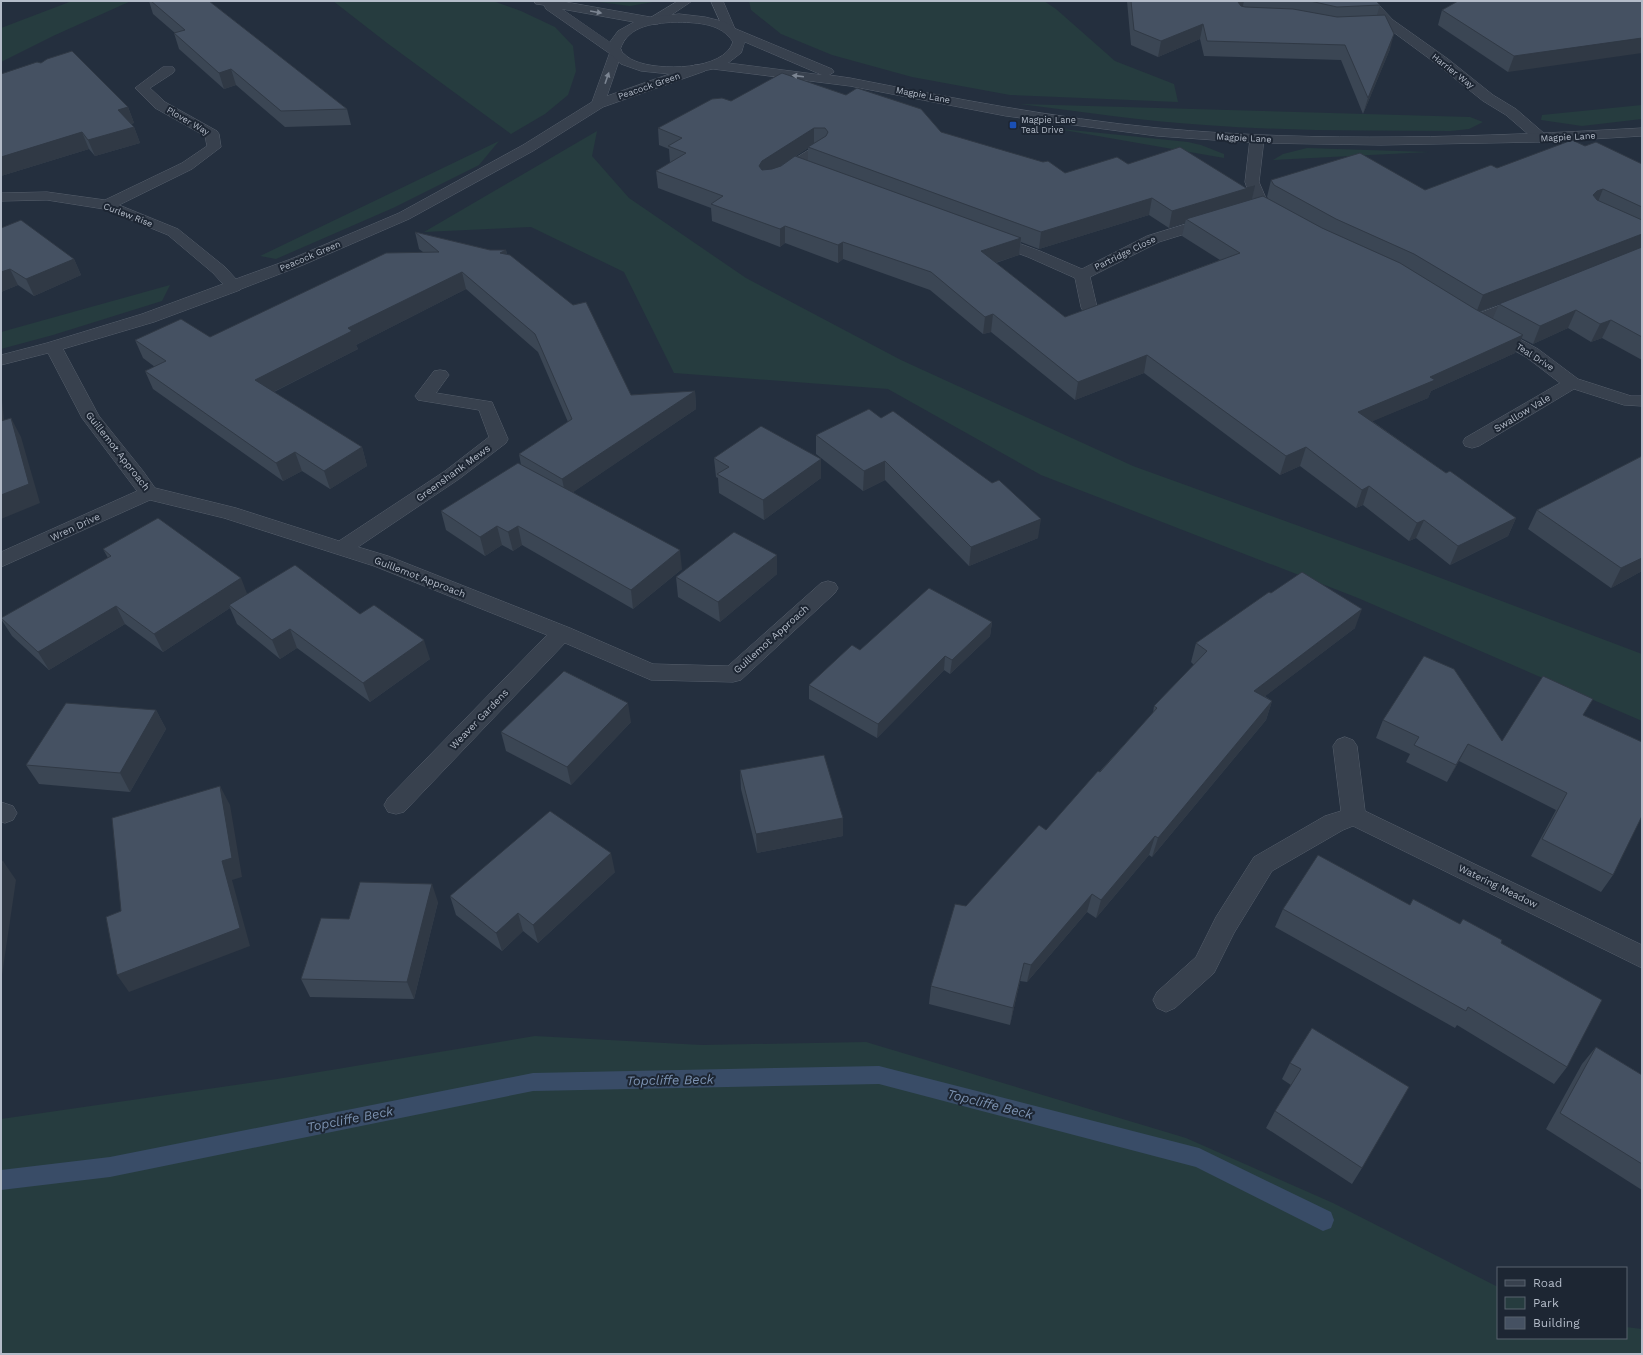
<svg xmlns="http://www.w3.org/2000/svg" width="1643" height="1355" font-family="'Work Sans',sans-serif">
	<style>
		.green { fill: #263c3f }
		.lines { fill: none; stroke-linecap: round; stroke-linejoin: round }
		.stream { fill: #394c67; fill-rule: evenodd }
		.minor-casing { stroke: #565f6c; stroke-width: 1 }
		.tertiary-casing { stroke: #565f6c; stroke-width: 1 }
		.minor { fill: #38414e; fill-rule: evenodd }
		.tertiary { fill: #38414e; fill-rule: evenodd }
		.wall { fill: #3b4654; fill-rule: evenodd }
		.shaded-wall { fill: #303945 }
		.building { fill: #455162; stroke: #303945 }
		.oneway { fill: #7c8592 }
		.transit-dot { fill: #1a4fb4; stroke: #1d2633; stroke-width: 1.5 }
		.labels { text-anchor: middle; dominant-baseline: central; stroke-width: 4; stroke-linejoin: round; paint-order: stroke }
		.far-street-label { font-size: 9px; fill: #b4bcc9; stroke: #1d2633 }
		.far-poi-label { font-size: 9px; fill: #b4bcc9; stroke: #1d2633; text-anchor: start }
		.street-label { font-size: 10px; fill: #b4bcc9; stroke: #1d2633 }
		.near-water-label { font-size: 13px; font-style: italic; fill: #7c92b1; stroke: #1d2633 }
	</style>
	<rect width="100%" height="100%" fill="#242f3e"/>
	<g class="green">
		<polygon points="72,1 131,1 53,36 1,62 1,28"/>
		<polygon points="333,1 493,1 521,11 555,27 573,46 576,71 568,95 545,114 511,134 387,43"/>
		<polygon points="591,1 659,1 630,6"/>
		<polygon points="749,1 1044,1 1056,9 1115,61 1174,84 1178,102 1010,95 912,77 832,55 781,34 751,10"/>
		<path d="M1020,104L1470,117L1483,122L1469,129L1451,131C1369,131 1287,131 1205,125C1143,121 1082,112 1020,104Z"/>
		<polygon points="1642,105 1642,119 1582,126 1541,120 1542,115"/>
		<polygon points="1052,128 1188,142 1201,145 1224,154 1224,158"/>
		<polygon points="597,131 592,156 629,198 746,278 901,360 1133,466 1401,563 1642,654 1642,721 1358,598 1041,475 888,389 674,373 624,272 531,227 424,232"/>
		<polygon points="499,141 479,165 393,208 276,259 260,256"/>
		<polygon points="1307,148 1429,152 1273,160 1283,154"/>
		<polygon points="170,285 162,301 53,335 1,349 1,332"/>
		<polygon points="535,1036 702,1045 866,1042 1186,1138 1333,1203 1498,1287 1498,1338 1626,1338 1626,1327 1642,1329 1642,1354 1,1354 1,1119 277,1079"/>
	</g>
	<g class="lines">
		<polygon class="stream" points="879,1066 1199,1148 1331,1212 1334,1220 1331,1228 1323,1231 1196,1167 879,1084 533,1091 110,1177 1,1190 1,1170 110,1157 533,1073"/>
		<g class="minor-casing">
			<g id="minor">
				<polygon points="678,1 692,1 658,24 650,24 648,21 650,18"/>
				<polygon points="711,1 723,1 735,29 733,32 725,32"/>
				<polygon points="1362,1 1375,1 1393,20 1448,59 1493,95 1516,109 1546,135 1548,138 1546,141 1541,142 1536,141 1506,115 1483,101 1438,65 1385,26"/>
				<polygon points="616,48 621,49 622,52 607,96 695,65 705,65 707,68 705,71 603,107 533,151 409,219 303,265 241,289 240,290 154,322 63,349 99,416 143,471 155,488 236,508 339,541 445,471 489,437 479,410 424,401 418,400 415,396 434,371 440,370 446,371 449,375 436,393 492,402 508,439 506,443 459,479 358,547 388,556 570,628 653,664 728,666 821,583 828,581 835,583 838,588 835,593 741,680 733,682 651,680 565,643 404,812 396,814 388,812 384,805 388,798 547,635 374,566 224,518 150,500 1,567 1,552 137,491 82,418 48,353 1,365 1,355 47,343 142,314 223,284 213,273 168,235 104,209 47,200 1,201 1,193 47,192 105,200 182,163 207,146 205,136 155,108 135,88 163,67 173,67 175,70 173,73 150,88 165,102 217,131 219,134 221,147 192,169 119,205 178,229 225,267 236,279 291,259 399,213 523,145 592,102 610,52 611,49"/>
				<polygon points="1257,135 1262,136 1264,139 1259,182 1268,203 1284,213 1287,216 1284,219 1279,221 1274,219 1256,209 1253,206 1245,182 1250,139 1252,136"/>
				<path d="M820,145L825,146L827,149L825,152L805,164L815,168L817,171L815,174C807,176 792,172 787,165L789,162L815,146Z"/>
				<polygon points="1212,216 1217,218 1220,221 1217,224 1159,242 1090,277 1097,307 1095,311 1089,312 1083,311 1081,307 1075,278 1028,257 987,242 985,239 987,236 993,234 999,236 1040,251 1082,269 1147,236"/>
				<polygon points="1522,297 1528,299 1530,302 1528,305 1481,325 1475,326 1469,325 1467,321 1469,317"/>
				<polygon points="1492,326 1498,327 1538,349 1578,379 1631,396 1642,396 1642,406 1624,405 1574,389 1479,446 1472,448 1465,446 1463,442 1465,438 1560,383 1526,357 1486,335 1484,331 1486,327"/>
				<polygon points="1345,737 1353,740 1357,746 1365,811 1642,945 1642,968 1353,826 1343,830 1272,871 1234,933 1214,973 1175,1008 1166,1012 1157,1008 1153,1000 1157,992 1196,957 1216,917 1254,857 1325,816 1341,811 1333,746 1337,740"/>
				<polygon points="1,802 13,806 17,813 13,820 5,823 1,822"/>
			</g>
		</g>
		<g class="tertiary-casing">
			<path id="tertiary" d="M534,1H560L650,17L679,14L705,17L725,22L736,29L832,69L834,72L829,75L850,78C952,98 1054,118 1158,128C1319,143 1481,137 1642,128V136L1541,142L1381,145L1257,143L1157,136L1006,116L850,86L713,69L686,74H670L641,71L621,64L609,53L546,9L544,5L536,4ZM562,9L634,22L618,31L610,42ZM679,22C699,23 721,23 733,42C724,71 658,71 635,61C629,59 624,54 620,50C628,24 656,23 679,22ZM745,42L822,75L728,63L741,53Z"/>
		</g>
		<use href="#minor" class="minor"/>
		<use href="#tertiary" class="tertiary"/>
	</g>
	<g class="wall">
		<polygon points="149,1 209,1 347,109 351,125 285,127 236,85 224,89 179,49 174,33 175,33 153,14"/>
		<polygon points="1127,1 1376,1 1380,5 1377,15 1390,49 1363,114 1341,60 1204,56 1200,39 1158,57 1131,45"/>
		<polygon points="1642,1 1508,72 1438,25 1442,10"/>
		<path d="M731,101L941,132L1065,173L1128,164L1246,188L1255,186L1252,199L1268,198L1267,197L1271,180L1425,190L1497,168L1585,146L1642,164V360L1602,338L1591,342L1568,328L1533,344L1521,338L1515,353L1431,391L1428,398L1372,421L1446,473L1516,518L1508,536L1450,565L1416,538L1409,541L1363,505L1356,508L1300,466L1280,475L1144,373L1075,400L991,332L983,334L930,290L843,259L838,263L785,243L780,247L712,221L711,208L658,188L656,171L670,163L669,149L659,145L658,128ZM808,148V161L796,156ZM1149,215L1169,228L1185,223L1182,236L1220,260L1065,317L996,263L1019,255L1021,242L1039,249ZM1499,304L1493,318L1481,312Z"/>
		<polygon points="128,107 134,123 131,124 134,127 140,143 95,156 89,149 1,176"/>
		<polygon points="1,228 74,259 81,275 34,296 18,285 1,292"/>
		<polygon points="415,232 490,250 506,250 507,255 631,395 695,391 696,409 573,492 682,569 633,609 522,545 513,551 502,545 485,556 446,530 441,511 521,465 519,454 568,422 538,352 466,289 356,345 358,349 274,392 362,447 367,466 330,489 302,471 283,481 153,389 145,371 155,367 143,358 135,340 210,337 423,252 419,249"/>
		<polygon points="881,418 992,483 1038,538 969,566 885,480 863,491 816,454 816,435"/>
		<polygon points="1642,456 1642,571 1611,588 1528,529 1537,510"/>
		<polygon points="714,458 821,459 821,478 764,520 719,493 718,478 716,477"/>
		<polygon points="103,549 247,594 360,614 430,659 370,702 297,648 280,659 237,624 230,608 163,652 125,624 49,670 12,636 1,619 108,558"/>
		<polygon points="777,555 777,574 720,622 678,597 676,577"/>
		<polygon points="1271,593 1355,628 1265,696 1272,701 1266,720 1152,857 1149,855 1096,918 1087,912 1027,982 1020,981 1010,1025 929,1004 931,986 966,906 1046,830 1153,713 1154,706 1194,665 1191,662 1196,643"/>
		<polygon points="992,622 990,636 950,674 944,670 877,738 809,699 809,685 860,650"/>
		<polygon points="156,710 166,729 130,792 39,784 26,765"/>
		<polygon points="1583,715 1613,875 1601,892 1531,856 1556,810 1459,761 1447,782 1406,762 1410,754 1376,738 1383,720 1502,741"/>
		<polygon points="631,722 571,785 506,751 501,732"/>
		<polygon points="740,770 843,818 843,836 757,853 741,789"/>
		<polygon points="615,872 538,943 523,931 502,951 456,915 450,896"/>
		<polygon points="438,902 414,999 310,997 301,979 349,919"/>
		<polygon points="1410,905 1460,924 1501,943 1567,1067 1554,1084 1457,1025 1455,1028 1275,927 1283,909"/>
		<polygon points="1312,1028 1362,1168 1352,1184 1266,1128 1275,1111 1291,1085 1282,1079 1290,1063"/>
		<polygon points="1596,1047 1642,1075 1642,1190 1546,1129 1582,1064"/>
	</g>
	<g class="shaded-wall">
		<polygon points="1238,1 1244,1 1242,10 1235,17"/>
		<polygon points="1203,24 1200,39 1158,57 1161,41"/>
		<polygon points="1394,34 1390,49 1363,114 1368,98"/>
		<polygon points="1642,38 1642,53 1508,72 1514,56"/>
		<polygon points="231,69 236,85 224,89 219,73"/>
		<polygon points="128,107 134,123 124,126 118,110"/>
		<polygon points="134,127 140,143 95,156 88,140"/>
		<polygon points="814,128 814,145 808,147 808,148 762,178 759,166 762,161"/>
		<polygon points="82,132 89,149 1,176 1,157"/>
		<polygon points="1255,186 1251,203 1186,219 1185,223 1169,228 1172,211"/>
		<polygon points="1603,189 1596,207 1593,195 1597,191"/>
		<polygon points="1152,198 1149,215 1039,249 1041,232"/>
		<polygon points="785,226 785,243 780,247 780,229"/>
		<polygon points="1642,234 1642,248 1476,313 1483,295"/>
		<polygon points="1021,238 1019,255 979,268 981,251"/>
		<polygon points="843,242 843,259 838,263 838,245"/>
		<polygon points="506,250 509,268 500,253"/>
		<polygon points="74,259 81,275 34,296 26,279"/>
		<polygon points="10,269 18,285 1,292 1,272"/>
		<polygon points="462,272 466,289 356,345 358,349 261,398 255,380 348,328"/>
		<polygon points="1576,310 1568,328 1533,344 1540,326"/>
		<polygon points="993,314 991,332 983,334 985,317"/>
		<polygon points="1611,320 1602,338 1591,342 1600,324"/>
		<polygon points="1523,335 1515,353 1431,391 1428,398 1352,430 1358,412 1430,377"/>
		<polygon points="1147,355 1144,373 1075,400 1078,382"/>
		<polygon points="1,389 1,390 6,441 1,431"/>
		<polygon points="695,391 696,409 566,497 562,479"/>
		<polygon points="11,418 21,437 40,503 1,519 1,495"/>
		<polygon points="362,447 367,466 330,489 324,471"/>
		<polygon points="1306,447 1300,466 1280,475 1286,456"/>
		<polygon points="295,452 302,471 283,481 276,463"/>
		<polygon points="821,459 821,478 764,520 763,500"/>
		<polygon points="885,461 885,480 863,491 864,471"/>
		<polygon points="1369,486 1363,505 1356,508 1362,490"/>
		<polygon points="1516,518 1508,536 1450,565 1458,546"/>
		<polygon points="1041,519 1038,538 969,566 971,547"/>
		<polygon points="1424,520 1416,538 1409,541 1417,523"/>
		<polygon points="497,526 502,545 485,556 480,537"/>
		<polygon points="518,526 522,545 513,551 508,532"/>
		<polygon points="680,550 682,569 633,609 631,590"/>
		<polygon points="777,555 777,574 720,622 718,602"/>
		<polygon points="1642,558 1642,571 1611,588 1621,568"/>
		<polygon points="241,578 248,596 229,605 230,608 163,652 154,634"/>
		<polygon points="116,606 125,624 49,670 38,652"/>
		<polygon points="1362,609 1355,628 1247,710 1254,691"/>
		<polygon points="992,622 990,636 950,674 952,660"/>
		<polygon points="290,629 297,648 280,659 272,640"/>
		<polygon points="424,640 430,659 370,702 363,683"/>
		<polygon points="945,656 944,670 877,738 878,724"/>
		<polygon points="1272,701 1266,720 1152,857 1158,838"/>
		<polygon points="628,703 631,722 571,785 567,767"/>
		<polygon points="156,710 166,729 130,792 120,773"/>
		<polygon points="1468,744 1459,761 1447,782 1456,765"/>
		<polygon points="220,786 230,805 242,877 232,880 250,946 129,992 117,975 222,861"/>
		<polygon points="843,818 843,836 757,853 756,834"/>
		<polygon points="1155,836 1149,855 1096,918 1101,900"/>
		<polygon points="611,853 615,872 538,943 533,925"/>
		<polygon points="3,861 16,880 2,975 1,975 1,872"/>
		<polygon points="432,884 438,902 414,999 407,982"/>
		<polygon points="1092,894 1087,912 1027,982 1031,965"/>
		<polygon points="518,913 523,931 502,951 496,933"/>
		<polygon points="1024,963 1020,981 1010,1025 1013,1008"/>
	</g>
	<g class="building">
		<polygon points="151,1 209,1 347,109 281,111 231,69 219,73 174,33 185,30"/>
		<polygon points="1131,1 1238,1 1238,2 1241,6 1245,7 1293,9 1337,17 1385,15 1394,34 1368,98 1345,45 1207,41 1203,24 1161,41 1134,30"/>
		<polygon points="1310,1 1376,1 1380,5 1337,7"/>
		<polygon points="1458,1 1642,1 1642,38 1514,56 1442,10"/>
		<polygon points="72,51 128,107 118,110 134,127 88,140 82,132 1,157 1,74 37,62 41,63 47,59"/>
		<polygon points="782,73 846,95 857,88 921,109 941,132 1043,162 1048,161 1065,173 1117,157 1128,164 1180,147 1246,188 1255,186 1172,211 1152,198 1041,232 808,147 826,136 828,132 825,128 814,128 762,161 759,166 762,170 772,169 781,166 795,156 1021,238 981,251 1065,317 1240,253 1186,219 1263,196 1322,228 1400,263 1475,309 1523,335 1430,377 1435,380 1358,412 1446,473 1450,471 1516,518 1458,546 1424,520 1417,523 1369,486 1362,490 1306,447 1286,456 1147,355 1078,382 993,314 985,317 931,272 843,242 838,245 785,226 780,229 711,204 723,196 656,171 686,153 668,146 682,138 658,128 712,99 722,98 731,101"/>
		<polygon points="1572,140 1585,146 1596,142 1642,164 1642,207 1603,189 1597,191 1593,195 1597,200 1642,220 1642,234 1483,295 1414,254 1336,219 1274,185 1271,180 1360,153 1425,190 1491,165 1497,168"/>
		<polygon points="21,220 74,259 26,279 10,269 1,272 1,228"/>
		<polygon points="415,232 490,250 506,250 500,253 510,255 573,305 586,302 631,395 695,391 562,479 519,454 572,419 535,334 462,272 348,328 352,331 255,380 362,447 324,471 295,452 276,463 145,371 166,361 135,340 181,319 210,337 386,253 439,252"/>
		<polygon points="1642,247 1642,337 1611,320 1600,324 1576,310 1540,326 1499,304"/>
		<polygon points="869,409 881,418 893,411 992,483 999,480 1041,519 971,547 885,461 864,471 816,435"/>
		<polygon points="11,418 29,484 1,495 1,421"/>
		<polygon points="761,426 821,459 763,500 717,474 729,467 714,458"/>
		<polygon points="1642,456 1642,558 1621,568 1537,510"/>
		<polygon points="518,463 680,550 631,590 518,526 508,532 497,526 480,537 441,511"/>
		<polygon points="158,518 241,578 154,634 116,606 38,652 1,618 111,556 103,549"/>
		<polygon points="734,532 777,555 718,602 676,577"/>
		<polygon points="295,565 360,614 374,605 424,640 363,683 290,629 272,640 229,605"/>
		<polygon points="1302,572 1362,609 1254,691 1272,701 1158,838 1155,836 1101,900 1092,894 1031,965 1024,963 1013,1008 931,986 955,904 966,906 1039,825 1046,830 1098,771 1100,772 1157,708 1154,706 1207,651 1196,643 1269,592 1271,593"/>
		<polygon points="929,588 992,622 952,660 945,656 878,724 809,685 852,645 860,650"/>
		<polygon points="1424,656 1454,669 1502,741 1543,676 1593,699 1583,715 1642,742 1642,816 1613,875 1542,839 1567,793 1468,744 1456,765 1414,745 1419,737 1383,720"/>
		<polygon points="564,671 628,703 567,767 501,732"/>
		<polygon points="66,703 156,710 120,773 26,765"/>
		<polygon points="824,755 843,818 756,834 740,770"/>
		<polygon points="220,786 232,858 222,861 240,928 117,975 106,917 121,911 112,818"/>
		<polygon points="550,811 611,853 533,925 518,913 496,933 450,896"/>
		<polygon points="1318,855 1410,905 1413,899 1460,924 1463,919 1502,940 1501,943 1602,1000 1567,1067 1468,1007 1466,1011 1283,909"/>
		<polygon points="3,861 1,872 1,862"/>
		<polygon points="360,882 432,884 407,982 301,979 321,918 349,919"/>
		<polygon points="1312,1028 1409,1087 1362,1168 1275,1111 1301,1069 1290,1063"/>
		<polygon points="1596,1047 1642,1075 1642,1164 1560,1113"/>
	</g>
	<defs><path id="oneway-solid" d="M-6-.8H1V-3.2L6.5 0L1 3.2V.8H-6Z"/></defs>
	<g class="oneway">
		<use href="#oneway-solid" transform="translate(596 12) rotate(10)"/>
		<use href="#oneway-solid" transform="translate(798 76) rotate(-173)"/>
		<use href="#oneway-solid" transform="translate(607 78) rotate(-71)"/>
	</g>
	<rect class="transit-dot" x="1009" y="121" width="8" height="8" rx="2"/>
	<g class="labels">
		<g class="far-street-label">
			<text transform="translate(1453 71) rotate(38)">Harrier Way</text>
			<text transform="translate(649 86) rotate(-19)">Peacock Green</text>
			<text transform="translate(923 95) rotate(11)">Magpie Lane</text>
			<text transform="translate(188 121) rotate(30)">Plover Way</text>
			<text transform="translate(1568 137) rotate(-3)">Magpie Lane</text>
			<text transform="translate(1244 138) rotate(3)">Magpie Lane</text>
			<text transform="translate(128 215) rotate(21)">Curlew Rise</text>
			<text transform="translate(1125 253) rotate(-26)">Partridge Close</text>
			<text transform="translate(310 256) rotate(-23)">Peacock Green</text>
			<text transform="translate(1535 357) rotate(33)">Teal Drive</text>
		</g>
		<g class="far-poi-label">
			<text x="1021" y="120">Magpie Lane<tspan x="1021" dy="10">Teal Drive</tspan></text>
		</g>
		<g class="street-label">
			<text transform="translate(1522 413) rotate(-31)">Swallow Vale</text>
			<text transform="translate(118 451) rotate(52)">Guillemot Approach</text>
			<text transform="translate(453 473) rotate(-36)">Greenshank Mews</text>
			<text transform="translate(75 527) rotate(-25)">Wren Drive</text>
			<text transform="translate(420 577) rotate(21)">Guillemot Approach</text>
			<text transform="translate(771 639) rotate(-42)">Guillemot Approach</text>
			<text transform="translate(479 719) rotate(-46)">Weaver Gardens</text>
			<text transform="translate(1498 886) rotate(26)">Watering Meadow</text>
		</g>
		<g class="near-water-label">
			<text transform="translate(670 1080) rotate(-1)">Topcliffe Beck</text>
			<text transform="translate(990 1104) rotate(14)">Topcliffe Beck</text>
			<text transform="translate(350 1119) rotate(-11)">Topcliffe Beck</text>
		</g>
	</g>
	<rect width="1643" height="1355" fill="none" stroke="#b4bcc9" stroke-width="4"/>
	<rect x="1497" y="1267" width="130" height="72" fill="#1d2633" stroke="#59626f"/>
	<rect x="1505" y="1280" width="20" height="6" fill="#38414e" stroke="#59626f"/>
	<text x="1533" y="1287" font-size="12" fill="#b4bcc9">Road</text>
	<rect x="1505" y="1297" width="20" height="12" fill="#263c3f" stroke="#59626f"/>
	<text x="1533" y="1307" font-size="12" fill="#b4bcc9">Park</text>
	<rect x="1505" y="1317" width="20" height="12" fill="#455162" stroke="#59626f"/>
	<text x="1533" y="1327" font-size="12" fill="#b4bcc9">Building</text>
</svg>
